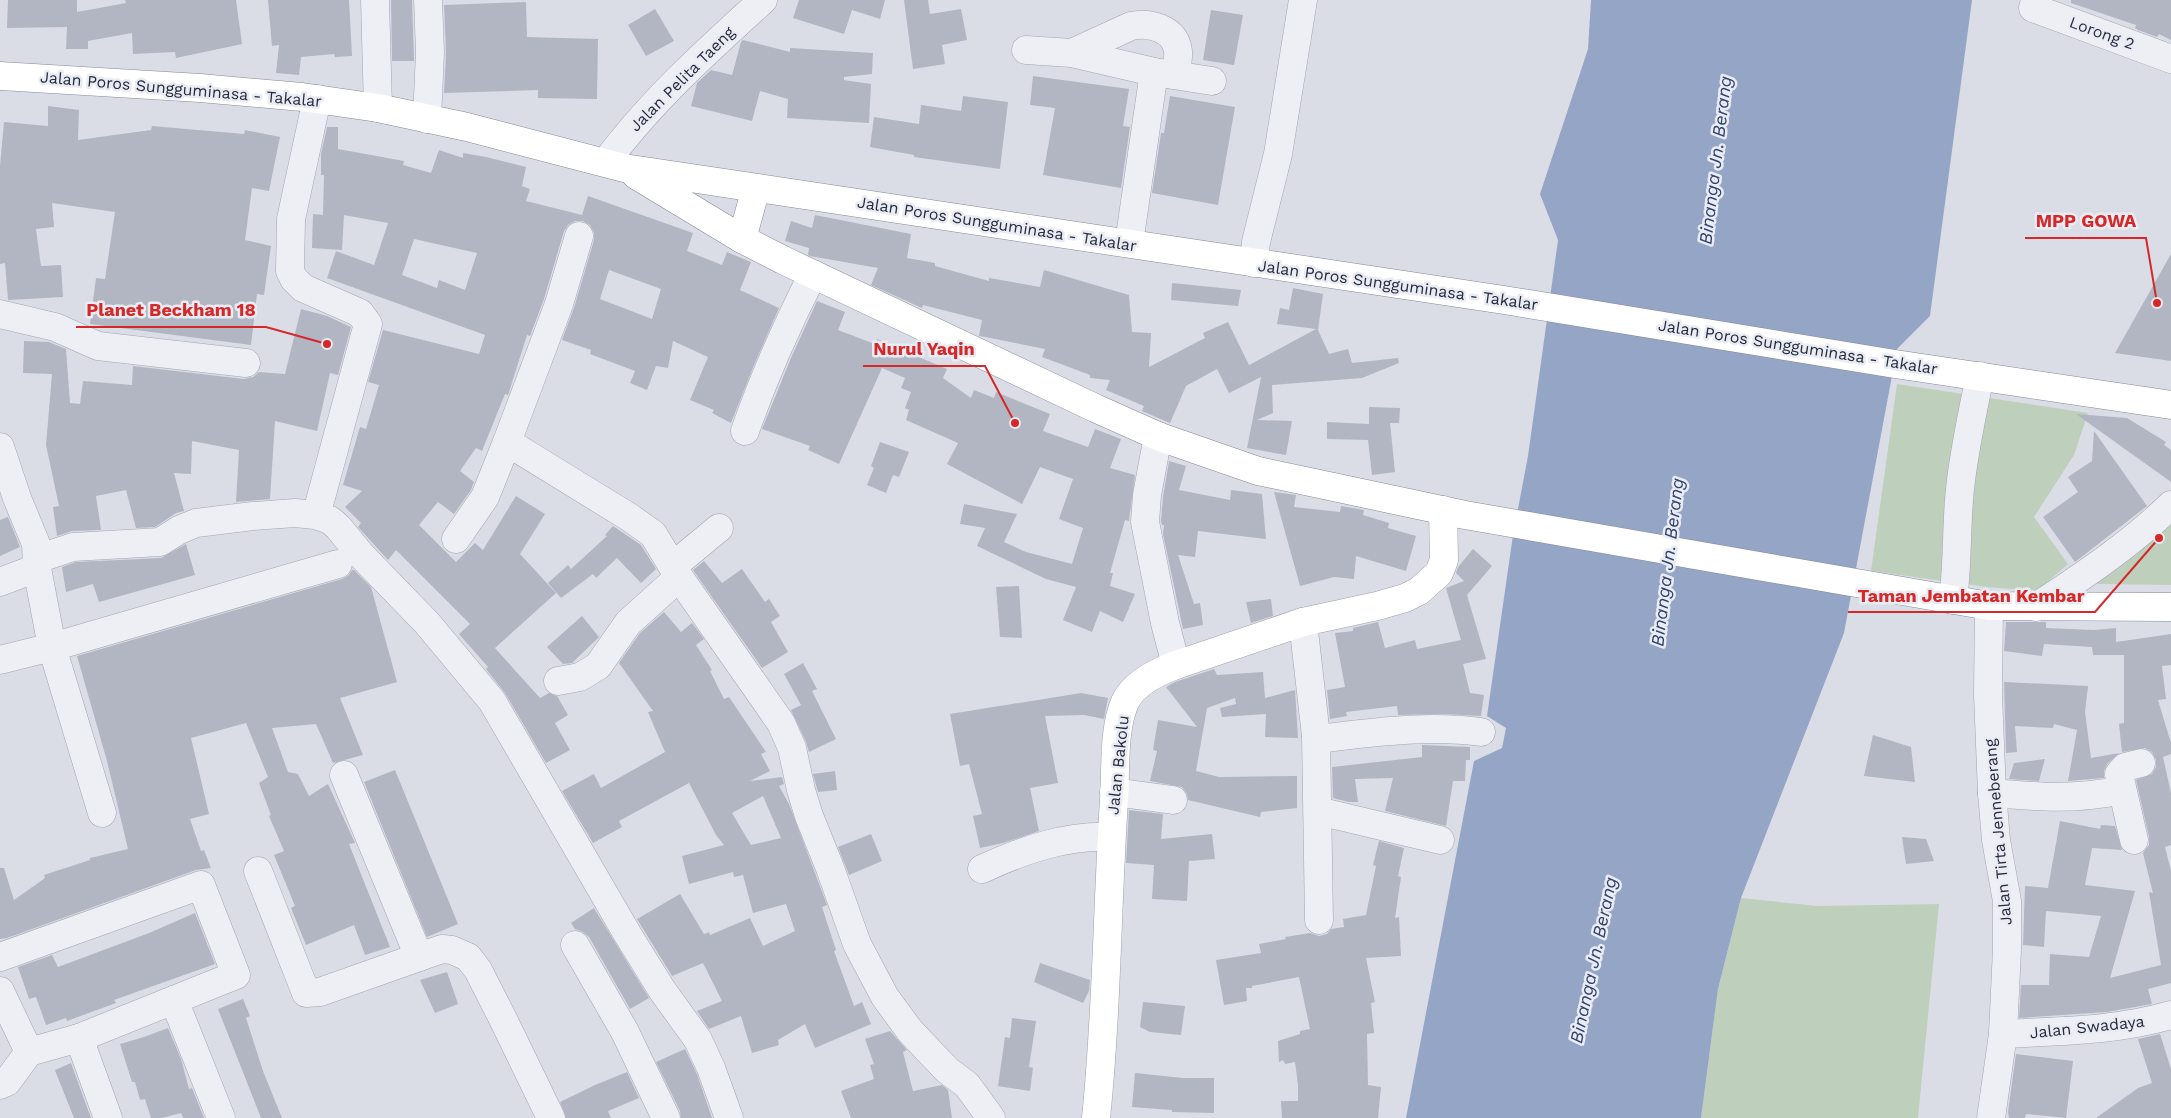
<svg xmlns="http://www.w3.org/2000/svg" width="2171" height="1118" font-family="'Work Sans',sans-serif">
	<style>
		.green { fill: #bed0bc }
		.water { fill: #95a5c6 }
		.building { fill: #b2b6c2; fill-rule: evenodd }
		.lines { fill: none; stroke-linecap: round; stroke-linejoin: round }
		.minor-casing { stroke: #a1a4b0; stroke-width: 29 }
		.major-casing { stroke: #9ba0b1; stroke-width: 29 }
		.highway-casing { stroke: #83889c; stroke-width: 29 }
		.minor { stroke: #eeeff4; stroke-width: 28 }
		.major { stroke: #fff; stroke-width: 28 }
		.highway { stroke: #fff; stroke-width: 28 }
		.labels { text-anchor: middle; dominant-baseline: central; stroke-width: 5; stroke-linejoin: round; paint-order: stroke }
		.street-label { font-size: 16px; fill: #252a3c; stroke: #eaecf4 }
		.water-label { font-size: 18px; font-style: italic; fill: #30416f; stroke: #eaecf4 }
		.leader { fill: none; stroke: #d62828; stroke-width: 2 }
		.callout-dot { fill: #d62828; stroke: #eaecf4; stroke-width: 2 }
		.callout-label { font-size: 18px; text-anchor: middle; font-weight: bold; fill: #d62828; stroke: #eaecf4; stroke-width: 5; stroke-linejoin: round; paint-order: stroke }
	</style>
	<rect width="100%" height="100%" fill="#dbdde6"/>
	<g class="green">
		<polygon points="1897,384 2088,413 2074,455 2034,517 2068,564 2037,591 1987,587 1871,571"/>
		<polygon points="2171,519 2171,585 2097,584 2100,574"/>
		<polygon points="1741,898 1817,906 1939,904 1918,1118 1701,1118 1718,989"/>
	</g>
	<polygon class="water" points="1591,0 1972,0 1930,316 1897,349 1844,633 1741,898 1718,989 1701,1118 1406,1118 1474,761 1502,748 1506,728 1487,716 1513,535 1528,456 1558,240 1540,194 1588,49"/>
	<g class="building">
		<polygon points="8,0 77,0 77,12 126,3 125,0 236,0 242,44 176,58 175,52 133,54 132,33 88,41 88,49 66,49 67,27 7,28"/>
		<polygon points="268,0 349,0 352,56 335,57 334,54 301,57 299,75 276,73 279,45 272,46"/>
		<polygon points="391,0 412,0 414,61 392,61"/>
		<polygon points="799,0 885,0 880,19 852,10 844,34 793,18"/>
		<polygon points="904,0 928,0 930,14 961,9 967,40 942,45 945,64 913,69"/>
		<polygon points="2071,0 2171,0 2171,40 2159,34 2157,37 2138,30 2135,28 2136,25 2071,3"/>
		<polygon points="526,2 527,37 598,39 597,99 538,98 538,90 444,93 446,53 444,5"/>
		<polygon points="655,9 674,41 646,56 628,25"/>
		<polygon points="1211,10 1243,15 1234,65 1203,60"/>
		<polygon points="743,40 790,52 790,48 873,53 872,74 844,77 844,80 871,84 869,123 787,118 788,99 760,91 752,121 691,106 697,83 711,70 732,75 741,42"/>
		<polygon points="1033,76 1129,89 1123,126 1130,127 1121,188 1043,175 1055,108 1030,105"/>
		<polygon points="963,96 1008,102 1000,169 914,157 914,155 870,147 874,117 919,124 921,105 961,111"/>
		<polygon points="1170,96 1235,107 1218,205 1152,193 1161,133 1164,133"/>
		<polygon points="48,106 79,110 78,140 151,130 152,126 244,134 245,130 280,137 269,191 252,188 245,240 271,246 264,295 257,294 251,345 90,324 96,278 105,279 115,212 52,203 54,227 36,229 41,266 61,265 63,297 8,300 5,263 0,264 0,166 4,122 48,126"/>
		<path d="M327,127H338V149L404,161L403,165L431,173L439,150L463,158V153L486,157L526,167L522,186L530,189L526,201L582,215L588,196L693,233L687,251L722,265L727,252L751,262L740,290L779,308L754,365L731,423L712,413L714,410L690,400L708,357L673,341L668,368L656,366L647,390L630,383L635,371L590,354L591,350L562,340L574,308L594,240V233L590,225L583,221H575L568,225L564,231L544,299L530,336L527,335L508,395L505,394L482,451L476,448L460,471L474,482L471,490L454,514L438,502L419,525L456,562L475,543L483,550L516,496L545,514L520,554L556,593L495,648L540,698L549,693L557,696L568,715L555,723L570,750L546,763L505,693L486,669L488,667L459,634L470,624L396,550L388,560L358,527L361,523L345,507L362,491L343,485L360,427L366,429L379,385L368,382L383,330L479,354L485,335L327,278L336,251L374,265L388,223L344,215L342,250L312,248L313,214L323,215L324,175H321V154ZM414,239L477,253L465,290L439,280L437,288L402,275ZM609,270L661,289L652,319L600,299Z"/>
		<polygon points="815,215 911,234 907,258 935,263 935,266 989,281 989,278 1040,287 1044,270 1129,295 1132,332 1151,333 1149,367 1205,338 1203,333 1228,322 1249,365 1316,329 1277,324 1280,308 1289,310 1293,288 1323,294 1318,330 1329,354 1348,349 1352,363 1398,358 1399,363 1362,378 1272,385 1273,413 1257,420 1292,421 1286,455 1247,448 1261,377 1229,393 1217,369 1186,386 1170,423 1142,411 1144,406 1106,390 1110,380 1090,378 1090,375 1042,357 1045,349 980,336 979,336 982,320 923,305 922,308 871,285 878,268 810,256 808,255 809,248 785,241 791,221 812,228"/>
		<polygon points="2171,254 2171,361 2115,353"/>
		<polygon points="1172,283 1241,290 1238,306 1171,300"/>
		<polygon points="817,301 845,312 838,330 875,344 877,339 947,369 943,378 971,398 974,390 994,398 996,392 1050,414 1043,431 1088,447 1095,429 1121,439 1110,468 1135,475 1129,521 1125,520 1110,573 1113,573 1110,586 1135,594 1123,622 1100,611 1092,632 1063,620 1076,587 1046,579 977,546 985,528 960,524 964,504 1017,514 1004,542 1026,552 1072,564 1083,528 1059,519 1073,479 1040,467 1022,504 947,464 958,443 906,420 909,410 905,408 911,392 901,388 905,378 882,368 839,464 808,450 810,446 762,429 791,358"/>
		<polygon points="301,309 327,316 351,327 338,375 330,373 317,431 275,421 270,499 236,502 239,450 192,441 191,474 174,473 184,511 176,513 155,527 136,528 126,490 96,496 101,530 72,531 57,536 53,507 59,506 46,445 52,374 23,373 24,341 49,342 66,349 70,403 80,404 83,381 132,385 133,366 244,379 253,377 259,372 285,374"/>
		<polygon points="1369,407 1400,408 1399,423 1390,423 1395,472 1372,475 1368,440 1327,439 1327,422 1369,424"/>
		<polygon points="2076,414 2127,418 2166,442 2164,445 2171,450 2171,482"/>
		<polygon points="2094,431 2147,506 2075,562 2043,517 2078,492 2068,477 2092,461"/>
		<polygon points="880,442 909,452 899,477 893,475 886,493 867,485 874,468 871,466"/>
		<polygon points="1169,461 1186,466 1179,490 1230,500 1231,490 1262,494 1266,539 1198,531 1195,557 1178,555 1194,604 1200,603 1203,625 1183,629 1163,534 1164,525 1162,525 1161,521 1163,497"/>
		<polygon points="1274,492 1296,495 1294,507 1340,512 1341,506 1364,510 1363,515 1389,523 1388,528 1416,536 1406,571 1356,556 1354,579 1334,577 1300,586"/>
		<polygon points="8,517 20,547 0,556 0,520"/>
		<polygon points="613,526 641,545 656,569 641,583 617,558 596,578 593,574 561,598 548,583 568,565 571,569 607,536 605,535"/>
		<polygon points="186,544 195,575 99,602 93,584 66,592 62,567 76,562 161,558"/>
		<polygon points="1473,549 1492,566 1467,595 1486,659 1463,664 1470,693 1484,695 1481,716 1443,714 1398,715 1397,706 1346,712 1347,716 1330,719 1327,690 1345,687 1335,633 1353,631 1353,628 1378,622 1385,648 1415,640 1417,649 1461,640 1446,588 1464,581 1456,573 1458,567"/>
		<polygon points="704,561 722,583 742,569 765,602 769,599 780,616 771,622 788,652 762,668 693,570"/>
		<polygon points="352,570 354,570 371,587 397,682 340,698 363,755 333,763 316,724 272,728 288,772 298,774 309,796 328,784 355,843 349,844 390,947 365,955 354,925 306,945 291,908 295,906 274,855 284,851 269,816 271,815 259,783 268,777 246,723 191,738 209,814 190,819 201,851 204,850 211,868 196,870 7,938 0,939 0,868 4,868 14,900 45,878 44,875 90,860 90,858 128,849 107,761 77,656 342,579 349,575"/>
		<polygon points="1019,586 1022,638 1000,637 996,587"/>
		<polygon points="1271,599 1273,616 1251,623 1246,602"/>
		<path d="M664,612L681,632L692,623L704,639L696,645L712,670L710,671L724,699L729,697L766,752L761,754L770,771L750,781L782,777L784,784L779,786L789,804L827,905L822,907L836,950L834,951L854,1006L862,1002L871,1024L815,1048L805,1024L778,1040L779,1045L752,1053L741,1016L709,1029L697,1011L722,1001L703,963L672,976L637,919L680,894L704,934L709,932L710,935L750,918L763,946L795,931L786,904L753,913L743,875L734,877L733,872L689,884L682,856L724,845L716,835L689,783L619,821L622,827L593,843L562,791L594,774L601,788L665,752L648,712L653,711L619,663L640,633ZM763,796L781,838L751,845L732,813Z"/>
		<polygon points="582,616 599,637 572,663 563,664 547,647"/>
		<polygon points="2006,622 2046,622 2046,628 2094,630 2116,628 2116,642 2171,634 2171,665 2162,666 2166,699 2158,700 2171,743 2171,754 2163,757 2171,793 2171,845 2165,847 2171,871 2171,983 2148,989 2152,1004 2107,1012 2019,1018 2021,985 2049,985 2050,954 2089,957 2101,916 2046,911 2044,947 2023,945 2025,886 2048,888 2060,821 2100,829 2101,825 2115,826 2122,850 2092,848 2085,885 2135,891 2110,978 2161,965 2149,892 2153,893 2143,853 2149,845 2149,837 2136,780 2152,774 2156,767 2156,760 2152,752 2145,748 2122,752 2119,724 2124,723 2124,655 2093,655 2092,647 2044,644 2042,656 2004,651"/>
		<polygon points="803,663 817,689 812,691 836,739 809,752 806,742 791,710 801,705 784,674"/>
		<polygon points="1214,669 1217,675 1263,672 1265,698 1295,690 1298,738 1265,737 1266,714 1222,717 1220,708 1236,704 1235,698 1207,708 1196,771 1219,777 1297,776 1297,808 1261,812 1260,817 1188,800 1187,794 1182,787 1150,781 1157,751 1153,750 1158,720 1197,727 1166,687 1175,682"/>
		<polygon points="2004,682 2088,686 2085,712 2091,758 2119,753 2107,764 2104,771 2104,778 2068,781 2077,730 2054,724 2053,728 2015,726 2017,752 2006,753"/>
		<polygon points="1081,693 1108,698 1104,719 1084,715 1045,716 1058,783 1030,788 1039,831 1003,843 980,848 973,816 982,814 969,764 960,766 950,714"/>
		<polygon points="1873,735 1911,747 1915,782 1864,776"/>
		<polygon points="1422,745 1470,747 1470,760 1466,760 1465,781 1453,781 1446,826 1385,811 1393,778 1355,779 1358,802 1349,802 1333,798 1332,767 1422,757"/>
		<polygon points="2045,759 2039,781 2009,779 2014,763"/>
		<polygon points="395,770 458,924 427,937 364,782"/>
		<polygon points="835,771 837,790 818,792 813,774"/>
		<polygon points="1129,810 1163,814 1161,839 1212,834 1215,859 1189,861 1187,901 1152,899 1154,865 1126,863"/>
		<polygon points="871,834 882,861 849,875 838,847"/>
		<polygon points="1902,837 1926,839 1934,861 1906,864"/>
		<polygon points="1379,841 1404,848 1398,876 1401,877 1395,918 1399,917 1401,956 1366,958 1375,1002 1371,1003 1374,1033 1367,1034 1368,1085 1381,1087 1378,1118 1282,1118 1281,1101 1298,1101 1298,1085 1295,1062 1285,1064 1283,1060 1279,1062 1278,1041 1300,1034 1300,1031 1310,1029 1299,977 1252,986 1252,988 1246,988 1247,1001 1224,1005 1216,960 1261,953 1259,944 1286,939 1285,937 1310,933 1319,936 1327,934 1331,929 1344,927 1343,919 1366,915 1376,866 1373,865"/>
		<polygon points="594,908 649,998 630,1009 589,937 583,932 575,929 571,923"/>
		<polygon points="195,913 215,964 114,1000 116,1003 67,1021 66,1018 46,1025 36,997 29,999 18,967 52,955 58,967 149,933"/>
		<polygon points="1040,963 1090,980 1089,991 1083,1003 1034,982"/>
		<polygon points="447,972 458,1004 435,1013 420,980"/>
		<polygon points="243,999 250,1016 246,1018 263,1071 282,1118 261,1118 218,1009"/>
		<polygon points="1143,1002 1185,1006 1181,1035 1150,1032 1140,1027"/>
		<polygon points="1012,1018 1036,1021 1029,1067 1033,1068 1030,1091 998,1086 1005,1037 1010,1038"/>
		<polygon points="168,1028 181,1059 189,1089 192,1088 204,1118 183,1118 181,1113 162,1118 151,1118 145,1099 140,1100 135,1082 132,1082 120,1044 144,1037"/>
		<polygon points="890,1031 907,1050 903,1052 913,1091 942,1085 948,1090 952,1118 851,1118 841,1091 874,1079 870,1065 874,1064 865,1039"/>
		<polygon points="2160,1034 2171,1069 2171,1118 2096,1118 2138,1088 2152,1083 2138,1039"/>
		<polygon points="685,1049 697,1074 712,1118 681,1118 680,1111 656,1062"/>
		<polygon points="2016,1054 2073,1061 2066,1118 2026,1114 2025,1118 2009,1118 2008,1112"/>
		<polygon points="71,1063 91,1118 74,1118 56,1073 55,1070"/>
		<polygon points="627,1072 639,1098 608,1111 611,1118 566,1118 560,1102 595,1085"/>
		<polygon points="1135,1073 1183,1078 1214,1078 1214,1113 1172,1112 1172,1110 1132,1107"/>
	</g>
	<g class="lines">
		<g class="minor-casing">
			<g id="minor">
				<polyline points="375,0 378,108"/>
				<polyline points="2035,0 2033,8 2171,59"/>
				<polyline points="1026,50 1072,53 1154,72 1212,81"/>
				<path d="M1072,53L1131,26C1149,22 1175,28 1178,51C1179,58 1176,68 1175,75"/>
				<polyline points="317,99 291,219 290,271 294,279 303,288 360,313 368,324 320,501"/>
				<polyline points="427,119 430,52 428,0"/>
				<path d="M606,162C650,102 708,50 763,0"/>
				<polyline points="579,236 559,304 507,442 629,517 653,534 679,577 781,723 792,748 801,790 809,816 830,868 857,944 885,997 910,1031 947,1070 967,1085 991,1118"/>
				<polyline points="1129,243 1154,72"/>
				<polyline points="1254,263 1256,242 1278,154 1303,0"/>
				<polyline points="0,314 55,327 98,346 246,363"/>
				<path d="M745,431C764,377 787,325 813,274"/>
				<polyline points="1158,436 1147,495 1145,522 1165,623 1176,665"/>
				<polyline points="0,447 17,498 36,544 37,568 52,647 102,813"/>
				<polyline points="456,539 485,497 507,442"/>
				<polyline points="37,559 73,547 160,542 179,530 196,523 253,516 295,513 315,515 330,520 338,527 361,555 427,623 492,701 628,935 662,990 698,1040 711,1068 729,1118"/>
				<polyline points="673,566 719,528"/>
				<polyline points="0,582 37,568"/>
				<path d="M1953,600C1958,563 1956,526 1960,489C1964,451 1972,414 1980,376"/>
				<polyline points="1989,606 1988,695 1992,793 1996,840 2007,901 2007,949 2003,1034 1991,1118"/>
				<path d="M2036,607C2083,576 2131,544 2171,505"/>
				<path d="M1303,622L1316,736L1325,738C1377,732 1429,725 1481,732"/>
				<polyline points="0,660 52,647 338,564"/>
				<polyline points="558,681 580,677 598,666 628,623 679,577"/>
				<polyline points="1316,736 1319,920"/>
				<polyline points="344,775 419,957 442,949 452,950 468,957 478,970 503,1019 551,1118"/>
				<polyline points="1114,792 1173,800"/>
				<path d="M1992,793C2038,797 2076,800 2122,790"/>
				<polyline points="1318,811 1440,840"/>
				<polyline points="2134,840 2119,774 2125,767 2141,763"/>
				<path d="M982,869C1023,850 1066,835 1111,837"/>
				<polyline points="258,871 306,993 320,992 419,957"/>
				<polyline points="575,945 625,1032 666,1118"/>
				<polyline points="0,957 201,885 236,975 79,1038 29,1052 0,991"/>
				<polyline points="174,1000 221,1118"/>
				<path d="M2003,1034C2059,1031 2117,1031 2171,1015"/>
				<polyline points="79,1038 108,1118"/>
				<polyline points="0,1085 7,1082 29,1052"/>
			</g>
		</g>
		<g class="major-casing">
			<path id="major" d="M1096,1118C1107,1013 1107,906 1114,800C1116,771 1113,729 1125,702C1134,683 1157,672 1176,665L1303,622L1377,606L1405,598L1419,591L1439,573L1444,560L1443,510"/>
		</g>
		<g class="highway-casing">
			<g id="highway">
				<polyline points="0,76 200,88 302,97 378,108 467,127 624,168 1504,300 1895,364 2171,405"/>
				<polyline points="636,175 742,239 783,260 1095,408 1160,437 1258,471 1465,515 1989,606 2171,607"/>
				<polyline points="742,239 756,188"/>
			</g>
		</g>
		<use href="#minor" class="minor"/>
		<use href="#major" class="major"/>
		<use href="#highway" class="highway"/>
	</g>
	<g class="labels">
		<g class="street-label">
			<text transform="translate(2102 33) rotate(20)">Lorong 2</text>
			<text transform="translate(682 79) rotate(-45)">Jalan Pelita Taeng</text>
			<text transform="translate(181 89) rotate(5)">Jalan Poros Sungguminasa - Takalar</text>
			<text transform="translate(997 224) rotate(9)">Jalan Poros Sungguminasa - Takalar</text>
			<text transform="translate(1398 285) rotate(8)">Jalan Poros Sungguminasa - Takalar</text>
			<text transform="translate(1798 347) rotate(9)">Jalan Poros Sungguminasa - Takalar</text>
			<text transform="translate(1118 765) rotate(-84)">Jalan Bakolu</text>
			<text transform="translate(1998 832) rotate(-95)">Jalan Tirta Jenneberang</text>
			<text transform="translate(2087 1027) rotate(-6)">Jalan Swadaya</text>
		</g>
		<g class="water-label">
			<text transform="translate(1715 160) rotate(-83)">Binanga Jn. Berang</text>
			<text transform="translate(1667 562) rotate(-83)">Binanga Jn. Berang</text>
			<text transform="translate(1593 960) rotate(-78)">Binanga Jn. Berang</text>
		</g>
	</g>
	<path class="leader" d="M2157 303L2146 238H2025M327 344L266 327H76M1015 423L985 366H863M2159 538L2095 612H1848"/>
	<g class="callout-dot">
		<circle cx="2157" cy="303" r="5"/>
		<circle cx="327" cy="344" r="5"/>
		<circle cx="1015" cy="423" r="5"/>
		<circle cx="2159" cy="538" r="5"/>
	</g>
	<g class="callout-label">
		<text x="2086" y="227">MPP GOWA</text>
		<text x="171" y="316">Planet Beckham 18</text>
		<text x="924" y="355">Nurul Yaqin</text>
		<text x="1971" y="602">Taman Jembatan Kembar</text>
	</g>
</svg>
